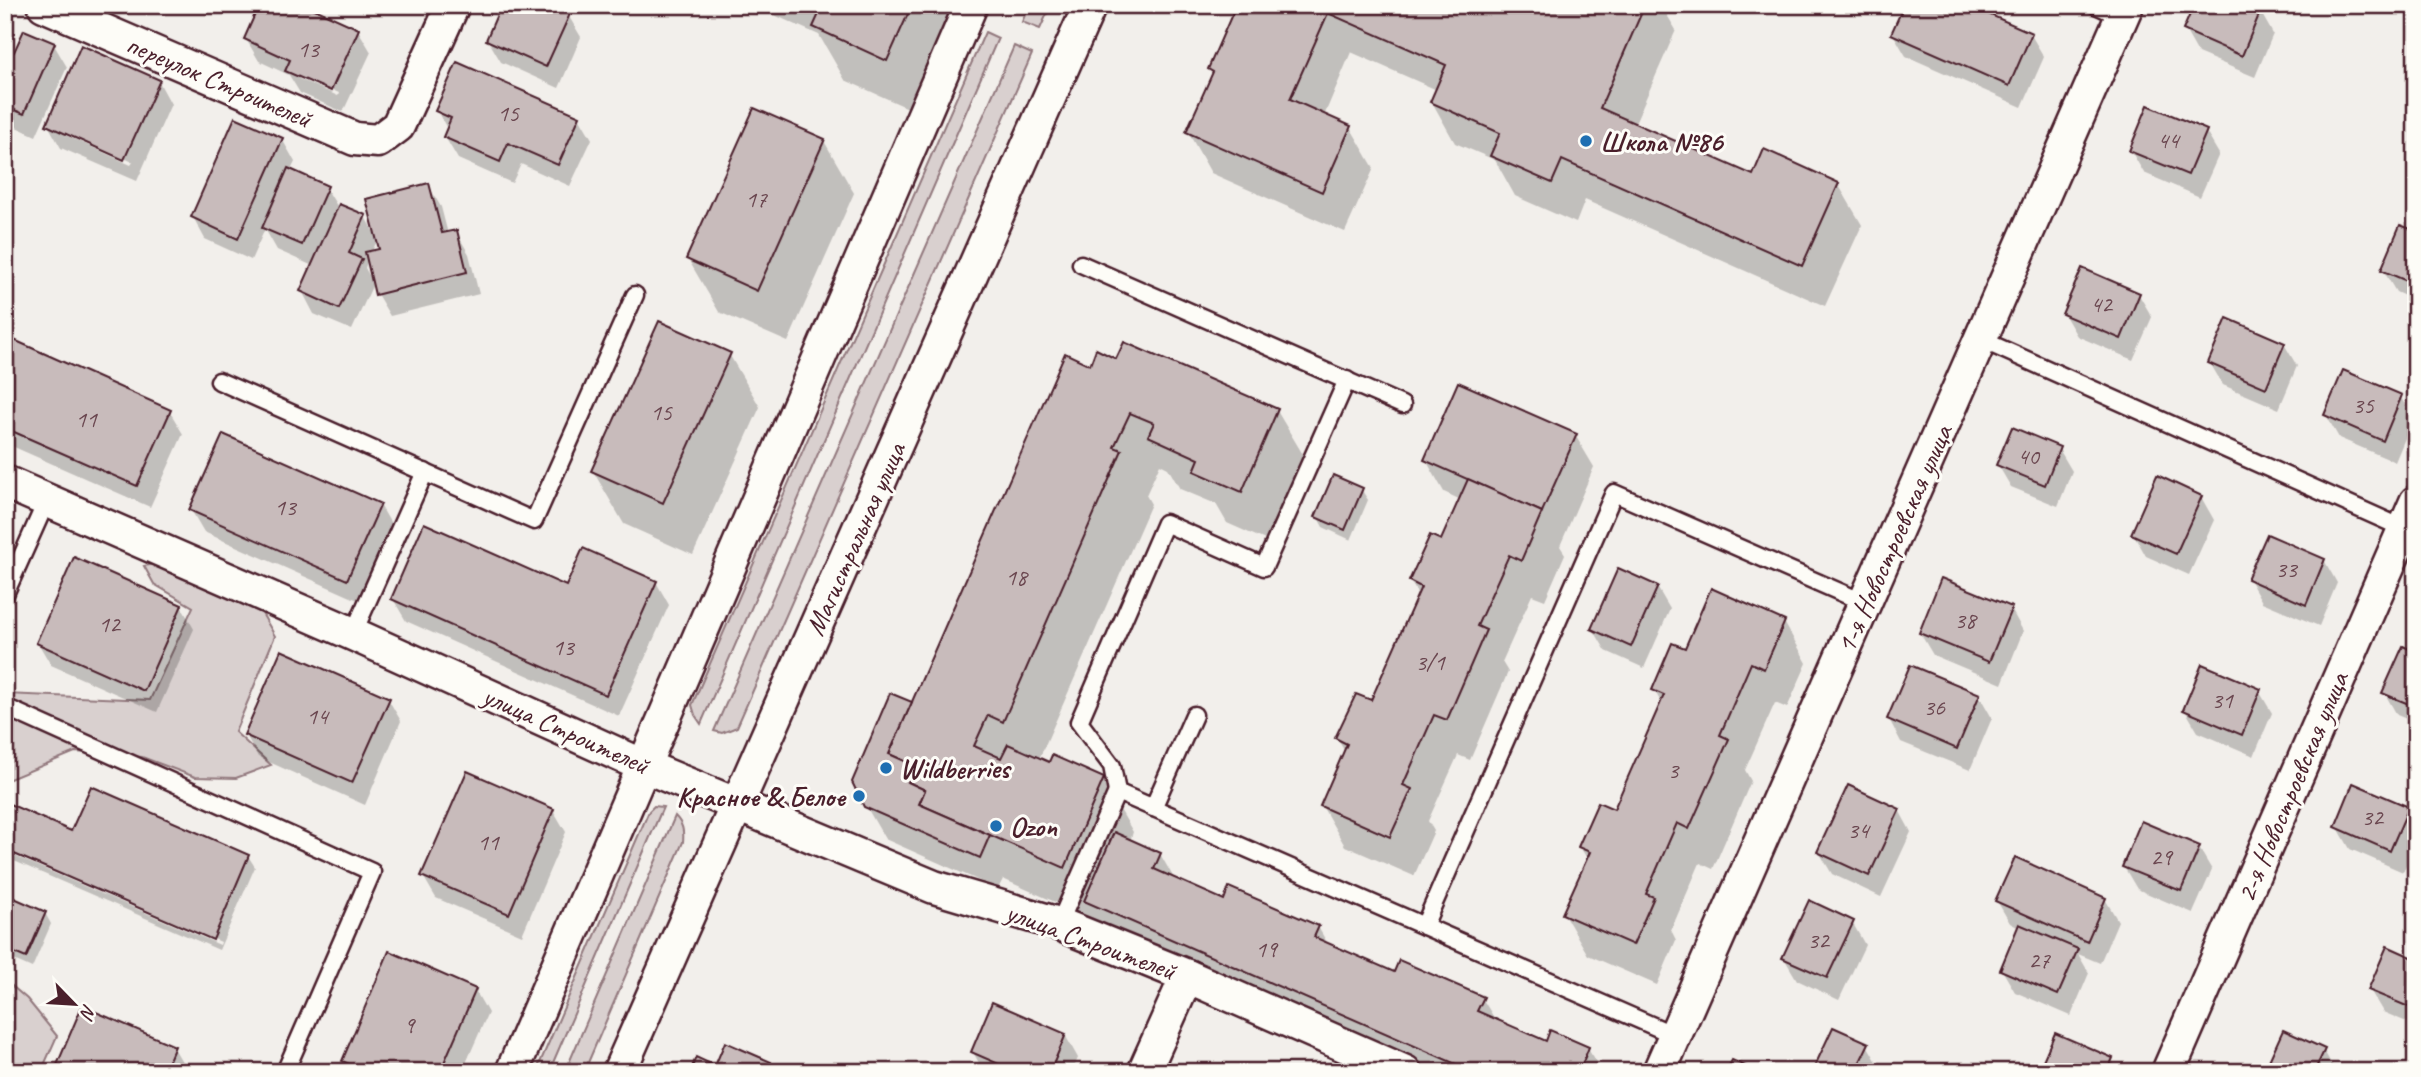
<svg xmlns="http://www.w3.org/2000/svg" width="2421" height="1077" font-family="Caveat,sans-serif">
	<style>
		.green { fill: #d9d0cf; stroke: #92787d; stroke-width: 2 }
		.shadow { fill: #0003; fill-rule: evenodd }
		.building { fill: #c8bbbb; stroke: #4a1f2b; stroke-width: 2 }
		.lines { fill: none; stroke-linecap: round; stroke-linejoin: round }
		.lane-casing { stroke: #4a1f2b; stroke-width: 21 }
		.street-casing { stroke: #4a1f2b; stroke-width: 37 }
		.lane { stroke: #fdfcf7; stroke-width: 16 }
		.street { stroke: #fdfcf7; stroke-width: 32 }
		.poi-dot { fill: #1f6fb2; stroke: #fdfcf7; stroke-width: 2.5 }
		.labels { text-anchor: middle; dominant-baseline: central; stroke-width: 6; stroke-linejoin: round; paint-order: stroke }
		.number-label { font-size: 24px; fill: #6a464f }
		.street-label { font-size: 28px; fill: #4a1f2b; stroke: #fdfcf7 }
		.poi-label { font-size: 28px; font-weight: bold; fill: #4a1f2b; stroke: #fdfcf7; text-anchor: start }
	</style>
	<rect width="100%" height="100%" fill="#f2efeb"/>
	<filter id="ink" filterUnits="userSpaceOnUse"><feTurbulence type="fractalNoise" baseFrequency=".0143" numOctaves="2"/><feDisplacementMap in="SourceGraphic" scale="14" xChannelSelector="R" yChannelSelector="G"/><feConvolveMatrix kernelMatrix="1 2 1 2 8 2 1 2 1" color-interpolation-filters="sRGB"/></filter>
	<g filter="url(#ink)">
		<g class="green">
			<polygon points="1029,5 1051,5 1040,29 1022,22"/>
			<polygon points="985,32 998,38 701,724 695,715 692,705"/>
			<polygon points="1014,46 1032,54 737,727 722,733 714,731"/>
			<polygon points="161,563 260,610 275,636 235,732 271,765 236,778 195,777 142,757 75,752 5,781 5,694 150,700 193,607 154,584 144,566"/>
			<polygon points="654,806 663,807 549,1072 536,1072 649,811"/>
			<path d="M675,816C683,824 684,831 683,842L584,1072H565Z"/>
			<polygon points="5,980 27,999 57,1036 41,1072 5,1072"/>
		</g>
		<g class="shadow">
			<polygon points="752,5 964,5 917,112 845,80 819,35"/>
			<polygon points="1238,5 1661,5 1676,30 1634,125 1754,178 1838,184 1862,225 1825,306 1585,200 1576,223 1515,196 1495,160 1455,143 1432,102 1437,90 1351,52 1324,116 1350,127 1374,168 1345,232 1211,173 1188,132 1213,75 1210,69"/>
			<polygon points="2260,11 2273,34 2255,77 2198,53 2185,30"/>
			<polygon points="568,15 581,37 559,88 501,62 488,40"/>
			<path d="M358,30L371,52L343,112L300,93L289,75L259,61L246,39ZM299,75L339,93L338,96L299,79Z"/>
			<polygon points="1893,34 2031,35 2044,57 2022,107 1906,56"/>
			<polygon points="54,45 67,67 36,136 5,122 5,50 15,54"/>
			<path d="M159,82L171,104L137,181L61,148L48,125ZM65,132L133,162L131,165L65,135Z"/>
			<polygon points="437,111 579,117 592,139 570,186 521,164 512,183 458,159 445,137 448,130"/>
			<polygon points="2206,132 2219,154 2200,197 2144,173 2131,151"/>
			<path d="M282,139L295,162L290,172L326,188L339,209L365,217L376,236L428,185L441,207L448,234L456,232L469,254L479,294L390,316L377,294L374,282L352,330L314,314L302,291L313,266L277,250L265,229L251,260L205,239L193,217ZM378,239L381,251L371,253ZM368,259L373,282L365,268Z"/>
			<polygon points="824,141 854,193 788,342 719,312 688,259"/>
			<polygon points="2416,233 2416,301 2396,292 2383,270"/>
			<polygon points="2139,295 2152,317 2133,360 2077,336 2064,314"/>
			<polygon points="2284,344 2297,366 2279,409 2223,385 2210,363"/>
			<polygon points="729,354 760,407 693,555 624,524 593,471"/>
			<polygon points="1117,361 1277,411 1308,463 1272,543 1227,523 1216,504 1180,489 1168,468 1160,464 1146,495 1151,504 1039,759 1103,780 1133,832 1130,841 1160,854 1175,880 1225,902 1318,927 1329,946 1395,975 1482,998 1496,1021 1547,1043 1588,1049 1602,1072 1386,1072 1116,954 1096,920 1003,879 998,889 885,839 866,806 912,706 1091,367"/>
			<polygon points="5,364 170,412 183,434 150,507 5,443"/>
			<polygon points="2400,396 2413,419 2395,462 2339,438 2326,415"/>
			<polygon points="1575,435 1594,467 1560,546 1565,554 1545,600 1532,595 1502,662 1508,672 1470,760 1458,755 1428,821 1434,831 1414,876 1345,846 1322,806 1345,752 1337,738 1372,703 1419,596 1410,581 1442,542 1461,500 1444,492 1426,460"/>
			<polygon points="2059,449 2072,471 2058,506 2011,487 1998,465"/>
			<polygon points="1361,489 1368,500 1351,540 1323,527 1317,516"/>
			<polygon points="2201,497 2214,520 2189,575 2146,556 2133,533"/>
			<polygon points="380,505 393,527 360,601 204,532 191,510"/>
			<polygon points="2324,560 2337,583 2319,626 2262,602 2249,579"/>
			<polygon points="656,582 669,605 619,716 406,621 393,599"/>
			<polygon points="1657,587 1670,609 1644,668 1606,651 1593,629"/>
			<polygon points="181,606 194,629 157,712 51,665 38,643"/>
			<polygon points="2011,609 2023,631 2002,684 1933,655 1920,633"/>
			<polygon points="1784,622 1807,663 1787,708 1775,703 1745,770 1751,781 1713,869 1700,863 1671,930 1676,940 1657,985 1588,955 1564,914 1588,860 1580,847 1615,811 1662,704 1654,690 1685,651"/>
			<polygon points="2416,654 2416,723 2397,715 2384,692"/>
			<polygon points="2259,691 2272,713 2254,756 2198,732 2185,710"/>
			<polygon points="1979,695 1992,718 1970,770 1901,742 1889,719"/>
			<polygon points="388,699 401,721 365,805 258,757 246,735"/>
			<polygon points="2408,809 2416,822 2416,843 2403,872 2350,849 2337,826"/>
			<polygon points="553,810 566,832 522,935 436,898 423,876"/>
			<polygon points="1899,810 1911,832 1881,897 1832,874 1819,852"/>
			<polygon points="72,833 248,856 255,867 219,950 5,857 5,852 220,945 221,942 5,848"/>
			<polygon points="2199,848 2212,870 2193,913 2137,889 2124,867"/>
			<polygon points="5,896 45,913 51,924 32,968 5,956"/>
			<polygon points="2105,899 2118,921 2100,963 2078,954 2089,973 2071,1016 2015,992 2002,970 2019,928 2010,923 1997,901"/>
			<polygon points="1852,922 1865,945 1839,1000 1797,980 1784,958"/>
			<polygon points="2416,961 2416,1026 2383,1012 2370,990"/>
			<polygon points="475,990 488,1013 462,1072 350,1072 344,1061"/>
			<polygon points="1065,1035 1078,1058 1072,1072 984,1072 973,1052"/>
			<polygon points="1867,1045 1880,1067 1878,1072 1814,1072"/>
			<polygon points="174,1048 188,1072 56,1072"/>
			<polygon points="2324,1051 2336,1072 2276,1072 2270,1063"/>
			<polygon points="2112,1060 2119,1072 2040,1072"/>
			<polygon points="770,1063 775,1072 692,1072 716,1068"/>
		</g>
		<g class="building">
			<polygon points="259,5 306,5 359,29 331,91 285,71 290,60 244,39"/>
			<polygon points="501,5 550,5 570,14 546,67 486,40"/>
			<polygon points="823,5 912,5 887,61 813,27"/>
			<polygon points="1236,5 1645,5 1600,108 1753,175 1764,149 1839,183 1802,266 1562,160 1552,183 1490,156 1500,133 1430,102 1446,65 1328,13 1290,99 1351,126 1322,192 1186,132 1213,72 1208,69"/>
			<polygon points="1904,5 1968,5 2032,33 2009,86 1891,34"/>
			<polygon points="2194,5 2250,5 2261,10 2242,56 2183,30"/>
			<polygon points="24,30 55,43 24,114 5,106 5,48 14,52"/>
			<polygon points="81,45 160,80 124,160 46,125"/>
			<polygon points="457,62 580,116 558,165 508,143 500,162 443,137 451,118 435,111"/>
			<polygon points="2148,105 2207,130 2188,175 2129,151"/>
			<polygon points="754,108 825,139 757,291 686,259"/>
			<polygon points="235,117 283,138 238,239 191,217"/>
			<polygon points="288,168 328,186 302,245 262,228"/>
			<polygon points="429,183 442,233 457,230 467,272 375,295 365,252 379,249 366,199"/>
			<polygon points="339,204 366,215 349,253 362,259 339,309 300,291"/>
			<polygon points="2400,225 2416,231 2416,285 2381,270"/>
			<polygon points="2082,268 2140,293 2121,339 2062,314"/>
			<polygon points="2227,318 2285,343 2266,388 2208,363"/>
			<polygon points="659,321 731,353 663,503 591,471"/>
			<polygon points="14,340 171,410 137,486 5,428 5,360"/>
			<polygon points="1124,342 1278,409 1242,492 1194,471 1199,459 1148,436 1154,423 1130,413 1114,447 1122,450 1003,722 988,715 974,746 1001,758 1008,744 1049,762 1052,755 1104,778 1065,868 919,804 925,790 908,782 916,766 889,754 1065,353 1090,365 1096,349 1116,359"/>
			<polygon points="2343,370 2402,395 2383,441 2324,415"/>
			<polygon points="1458,382 1577,434 1542,512 1424,460"/>
			<polygon points="2012,427 2060,447 2045,485 1996,465"/>
			<polygon points="223,434 381,504 347,580 189,510"/>
			<polygon points="1333,475 1363,488 1345,530 1315,517"/>
			<polygon points="2157,475 2202,496 2176,554 2131,534"/>
			<polygon points="1468,479 1542,512 1521,561 1509,555 1477,626 1486,630 1447,720 1434,715 1403,785 1412,789 1390,837 1320,806 1347,744 1335,738 1356,694 1371,700 1421,587 1409,581 1430,535 1441,540"/>
			<polygon points="424,523 566,586 583,548 657,581 606,695 391,599"/>
			<polygon points="2267,534 2325,559 2306,605 2247,579"/>
			<polygon points="74,557 182,605 144,691 36,643"/>
			<polygon points="1618,568 1658,586 1631,647 1591,629"/>
			<polygon points="1941,578 2012,607 1989,662 1919,633"/>
			<polygon points="1711,588 1785,621 1764,669 1751,663 1720,735 1729,739 1689,829 1677,823 1646,894 1654,897 1633,945 1562,914 1590,852 1578,847 1598,802 1614,809 1664,695 1652,690 1672,643 1685,648"/>
			<polygon points="2403,646 2416,652 2416,707 2382,693"/>
			<polygon points="281,650 390,698 352,783 244,735"/>
			<polygon points="2202,664 2261,689 2242,735 2183,710"/>
			<polygon points="1910,665 1980,694 1957,749 1887,719"/>
			<polygon points="890,693 912,702 889,754 916,766 908,782 925,790 919,804 990,835 980,858 864,807 852,782"/>
			<polygon points="467,771 554,809 509,914 421,876"/>
			<polygon points="2353,783 2409,807 2390,851 2335,827"/>
			<polygon points="1848,785 1900,809 1869,876 1817,852"/>
			<polygon points="91,786 249,855 213,940 5,850 5,802 71,831"/>
			<polygon points="2141,821 2200,846 2181,891 2122,867"/>
			<polygon points="1114,832 1161,853 1154,869 1224,900 1229,887 1319,926 1314,937 1394,972 1399,960 1484,997 1477,1011 1546,1041 1550,1030 1589,1047 1579,1072 1474,1072 1084,901"/>
			<polygon points="2015,857 2106,898 2087,942 1995,901"/>
			<polygon points="5,894 46,912 26,958 5,949"/>
			<polygon points="1809,900 1854,921 1827,978 1782,958"/>
			<polygon points="2019,924 2078,949 2058,995 2000,970"/>
			<polygon points="2387,946 2416,959 2416,1010 2368,990"/>
			<polygon points="389,951 476,989 440,1072 368,1072 342,1061"/>
			<polygon points="992,1002 1066,1034 1050,1072 1017,1072 971,1052"/>
			<polygon points="82,1006 175,1046 164,1072 54,1072"/>
			<polygon points="1833,1027 1869,1043 1855,1072 1812,1072"/>
			<polygon points="2283,1030 2325,1049 2314,1072 2288,1072 2268,1063"/>
			<polygon points="2055,1033 2113,1058 2107,1072 2038,1072"/>
			<polygon points="725,1042 771,1062 767,1072 690,1072 696,1057 715,1066"/>
			<polygon points="1732,1060 1758,1072 1726,1072"/>
		</g>
		<g class="lines">
			<g class="lane-casing">
				<g id="lane">
					<polyline points="2096,5 2122,17"/>
					<polyline points="1081,264 1402,405"/>
					<polyline points="1982,340 2407,530"/>
					<polyline points="219,381 534,521 635,295"/>
					<polyline points="5,594 47,500"/>
					<polyline points="353,634 425,472"/>
					<polyline points="5,707 372,872 285,1072"/>
					<polyline points="1117,792 1112,766 1079,722 1165,523 1264,567 1347,380"/>
					<polyline points="1153,808 1194,715"/>
					<polyline points="1059,924 1117,792 1674,1035"/>
					<polyline points="1424,926 1614,493 1865,603"/>
				</g>
			</g>
			<g class="street-casing">
				<g id="street">
					<polyline points="44,5 355,139 378,141 398,126 453,5"/>
					<polyline points="5,482 353,634 644,766 934,887 1059,924 1187,976 1405,1072"/>
					<polyline points="512,1072 971,5"/>
					<polyline points="619,1072 1090,5"/>
					<polyline points="1144,1072 1187,976"/>
					<polyline points="1659,1072 2127,5"/>
					<polyline points="2168,1072 2416,502"/>
				</g>
			</g>
			<use href="#lane" class="lane"/>
			<use href="#street" class="street"/>
		</g>
	</g>
	<g class="poi-dot">
		<circle cx="1586" cy="141" r="7"/>
		<circle cx="886" cy="768" r="7"/>
		<circle cx="859" cy="796" r="7"/>
		<circle cx="996" cy="826" r="7"/>
	</g>
	<g class="labels">
		<g class="number-label">
			<text x="308" y="49">13</text>
			<text x="508" y="113">15</text>
			<text x="2168" y="140">44</text>
			<text x="756" y="199">17</text>
			<text x="2101" y="304">42</text>
			<text x="2363" y="405">35</text>
			<text x="661" y="412">15</text>
			<text x="86" y="419">11</text>
			<text x="2028" y="456">40</text>
			<text x="285" y="507">13</text>
			<text x="2286" y="569">33</text>
			<text x="1016" y="577">18</text>
			<text x="1965" y="620">38</text>
			<text x="109" y="624">12</text>
			<text x="563" y="647">13</text>
			<text x="1430" y="662">3/1</text>
			<text x="2222" y="700">31</text>
			<text x="1934" y="707">36</text>
			<text x="317" y="716">14</text>
			<text x="1673" y="770">3</text>
			<text x="2372" y="817">32</text>
			<text x="1858" y="830">34</text>
			<text x="488" y="842">11</text>
			<text x="2161" y="857">29</text>
			<text x="1818" y="940">32</text>
			<text x="1266" y="949">19</text>
			<text x="2039" y="960">27</text>
			<text x="409" y="1025">9</text>
		</g>
		<g class="street-label">
			<text transform="translate(219 81) rotate(23)">переулок Строителей</text>
			<text transform="translate(855 539) rotate(-66)">Магистральная улица</text>
			<text transform="translate(1894 539) rotate(-66)">1-я Новостроевская улица</text>
			<text transform="translate(566 730) rotate(24)">улица Строителей</text>
			<text transform="translate(2292 787) rotate(-67)">2-я Новостроевская улица</text>
			<text transform="translate(1091 941) rotate(20)">улица Строителей</text>
		</g>
		<g class="poi-label">
			<text x="1600" y="141">Школа №86</text>
			<text x="900" y="768">Wildberries</text>
			<text x="845" y="796" text-anchor="end">Красное &amp; Белое</text>
			<text x="1010" y="826">Ozon</text>
		</g>
	</g>
	<rect width="2421" height="1077" fill="none" stroke="#fdfcf7" stroke-width="28"/>
	<rect x="14" y="14" width="2393" height="1049" fill="none" stroke="#4a1f2b" stroke-width="2.5" filter="url(#ink)"/>
	<g transform="translate(74 1004) rotate(115)" stroke="#fdfcf7" stroke-width="5" paint-order="stroke">
	<path d="M0-5L12 26L0 18L-12 26Z" fill="#4a1f2b"/>
	<text y="-10" font-size="19" font-weight="bold" text-anchor="middle" fill="#4a1f2b">N</text>
	</g>
</svg>
